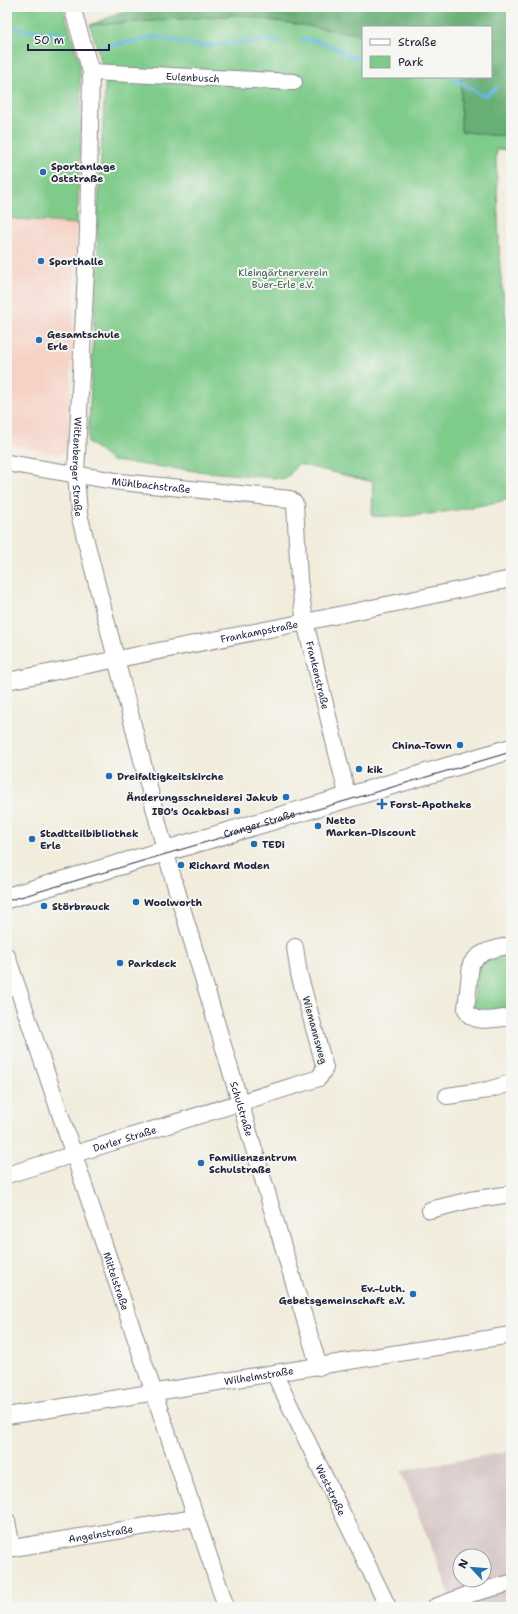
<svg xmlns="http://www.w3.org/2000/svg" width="518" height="1614" font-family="'Shantell Sans',sans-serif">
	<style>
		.built { fill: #f6d1c5 }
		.industrial { fill: #d1bfbf; fill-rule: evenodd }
		.green { fill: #7fcb8a; stroke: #507662 }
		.forest { fill: #67af76; stroke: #446858 }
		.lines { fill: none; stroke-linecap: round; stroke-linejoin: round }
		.stream { stroke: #65b9e1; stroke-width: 3.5 }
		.minor-casing { stroke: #8a878b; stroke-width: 18 }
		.major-casing { stroke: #8a878b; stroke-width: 22 }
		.minor { stroke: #fff; stroke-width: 16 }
		.major { stroke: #fff; stroke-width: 20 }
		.tram { stroke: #22223b; stroke-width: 1 }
		.poi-dot { fill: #1f6fb2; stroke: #f6f6f2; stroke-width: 1.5 }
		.labels { text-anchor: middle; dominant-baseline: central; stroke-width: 4; stroke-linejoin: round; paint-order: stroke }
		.street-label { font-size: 10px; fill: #22223b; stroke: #f6f6f2 }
		.poi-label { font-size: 10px; font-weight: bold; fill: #22223b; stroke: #f6f6f2; text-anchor: start }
		.park-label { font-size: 10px; fill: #435d57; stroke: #f6f6f2 }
	</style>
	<rect width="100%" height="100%" fill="#f6f6f2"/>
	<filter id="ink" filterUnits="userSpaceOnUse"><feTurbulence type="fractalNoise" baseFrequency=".025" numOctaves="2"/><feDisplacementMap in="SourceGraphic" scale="8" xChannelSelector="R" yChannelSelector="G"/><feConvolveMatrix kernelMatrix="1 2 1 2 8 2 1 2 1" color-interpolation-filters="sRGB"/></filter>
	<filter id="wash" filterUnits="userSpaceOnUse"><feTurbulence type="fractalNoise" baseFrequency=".012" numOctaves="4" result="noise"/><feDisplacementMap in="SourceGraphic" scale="16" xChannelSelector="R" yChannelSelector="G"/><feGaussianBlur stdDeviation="0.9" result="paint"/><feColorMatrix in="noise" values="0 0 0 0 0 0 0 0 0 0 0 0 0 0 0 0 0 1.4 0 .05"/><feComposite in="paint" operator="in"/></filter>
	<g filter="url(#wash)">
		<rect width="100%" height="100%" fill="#f1ecdb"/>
		<polygon class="built" points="7,218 77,224 68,447 65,452 59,454 7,444"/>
		<path class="industrial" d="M511,1451V1607H455L401,1471ZM460,1556H484V1580H460Z"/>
		<g class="green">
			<polygon points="7,7 63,7 80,65 81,127 77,224 7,218"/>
			<path d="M239,15L363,35V77H461V131L490,135L511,136V150L497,149L496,158L500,269L511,358V499C465,509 419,519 372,516L373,482L298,464L286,479L196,471L112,461L88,442L98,244L97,227L105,84L107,81L90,25Z"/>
			<polygon points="511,950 511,1013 473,1014 477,963"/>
		</g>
		<polygon class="forest" points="135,7 511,7 511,136 490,135 461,131 461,77 491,77 491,27 363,27 363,35 239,15 90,25"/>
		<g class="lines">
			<g class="stream">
				<polyline points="7,28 64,34"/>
				<path d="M301,39C311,40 321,41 330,45C342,51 349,59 363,58"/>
				<polyline points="99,48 155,37 201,46 279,40"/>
				<polyline points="451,77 482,95 487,95 496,88"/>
			</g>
		</g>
	</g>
	<g filter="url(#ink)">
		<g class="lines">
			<g class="minor-casing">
				<g id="minor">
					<path id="s1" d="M72,7L91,72L88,230L76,474L79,514L166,854L319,1367"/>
					<path id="s2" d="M91,72L294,82"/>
					<path id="s3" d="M7,463L121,482L290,499L295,503L299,580L305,622L348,798"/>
					<path id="s4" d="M7,681L305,622L511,579"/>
					<path d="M511,945C496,949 480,950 471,964L466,1009C471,1026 498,1018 511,1017"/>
					<path id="s5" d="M7,956L226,1607"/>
					<polyline points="447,1096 488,1090 511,1083"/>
					<path id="s6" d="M7,1175L319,1078L325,1068L299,974L295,947"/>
					<polyline points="430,1210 470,1200 511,1194"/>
					<path id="s7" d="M274,1373L388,1607"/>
					<path id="s8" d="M7,1416L511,1335"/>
					<polyline points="7,1521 12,1548"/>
					<path id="s9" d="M7,1549L195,1518"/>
					<polyline points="435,1607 470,1594 511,1583"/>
				</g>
			</g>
			<g class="major-casing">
				<g id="major">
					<path id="s10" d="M7,898L511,749"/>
				</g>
			</g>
			<use href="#minor" class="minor"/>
			<use href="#major" class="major"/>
			<polyline class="tram" points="7,901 511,752"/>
		</g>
	</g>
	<g class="poi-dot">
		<circle cx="43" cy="172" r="4"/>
		<circle cx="41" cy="261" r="4"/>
		<circle cx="39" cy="340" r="4"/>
		<circle cx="460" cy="745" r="4"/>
		<circle cx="359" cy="769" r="4"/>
		<circle cx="109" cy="776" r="4"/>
		<circle cx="286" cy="797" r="4"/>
		<path d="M380 798h4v4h4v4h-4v4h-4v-4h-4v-4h4z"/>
		<circle cx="237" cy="811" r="4"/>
		<circle cx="318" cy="826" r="4"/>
		<circle cx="32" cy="839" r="4"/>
		<circle cx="254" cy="844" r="4"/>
		<circle cx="181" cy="865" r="4"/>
		<circle cx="136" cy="902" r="4"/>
		<circle cx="44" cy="906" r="4"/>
		<circle cx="120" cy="963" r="4"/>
		<circle cx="201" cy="1163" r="4"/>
		<circle cx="413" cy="1294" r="4"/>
	</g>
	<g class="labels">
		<g class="street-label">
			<text stroke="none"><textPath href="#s2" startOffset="102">Eulenbusch</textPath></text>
			<text stroke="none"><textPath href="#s1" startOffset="463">Wittenberger Straße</textPath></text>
			<text stroke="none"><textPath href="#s3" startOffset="146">Mühlbachstraße</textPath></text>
			<text stroke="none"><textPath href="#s4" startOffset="257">Frankampstraße</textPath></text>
			<text stroke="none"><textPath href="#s3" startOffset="466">Frankenstraße</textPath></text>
			<text stroke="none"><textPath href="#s10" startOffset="263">Cranger Straße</textPath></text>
			<text transform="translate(315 1030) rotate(75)">Wiemannsweg</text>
			<text stroke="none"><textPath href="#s1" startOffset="1127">Schulstraße</textPath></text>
			<text stroke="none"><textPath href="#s6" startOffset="123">Darler Straße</textPath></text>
			<text stroke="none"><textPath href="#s5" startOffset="343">Mittelstraße</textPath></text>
			<text stroke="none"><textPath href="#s8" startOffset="255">Wilhelmstraße</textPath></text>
			<text stroke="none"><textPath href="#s7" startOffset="130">Weststraße</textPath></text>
			<text stroke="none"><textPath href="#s9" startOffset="95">Angelnstraße</textPath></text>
		</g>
		<g class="poi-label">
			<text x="51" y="166">Sportanlage<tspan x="51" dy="12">Oststraße</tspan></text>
			<text x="49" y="261">Sporthalle</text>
			<text x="47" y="334">Gesamtschule<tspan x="47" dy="12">Erle</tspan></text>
			<text x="452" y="745" text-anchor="end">China-Town</text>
			<text x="367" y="769">kik</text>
			<text x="117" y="776">Dreifaltigkeitskirche</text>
			<text x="278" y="797" text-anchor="end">Änderungsschneiderei Jakub</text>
			<text x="390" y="804">Forst-Apotheke</text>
			<text x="229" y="811" text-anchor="end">IBO's Ocakbasi</text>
			<text x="326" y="820">Netto<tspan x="326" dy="12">Marken-Discount</tspan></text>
			<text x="40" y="833">Stadtteilbibliothek<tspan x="40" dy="12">Erle</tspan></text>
			<text x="262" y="844">TEDi</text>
			<text x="189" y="865">Richard Moden</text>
			<text x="144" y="902">Woolworth</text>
			<text x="52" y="906">Störbrauck</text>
			<text x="128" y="963">Parkdeck</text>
			<text x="209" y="1157">Familienzentrum<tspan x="209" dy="12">Schulstraße</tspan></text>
			<text x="405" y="1288" text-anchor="end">Ev.-Luth.<tspan x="405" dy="12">Gebetsgemeinschaft e.V.</tspan></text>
		</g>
		<g class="park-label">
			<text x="283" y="272">Kleingärtnerverein<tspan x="283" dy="12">Buer-Erle e.V.</tspan></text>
		</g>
	</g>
	<rect width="518" height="1614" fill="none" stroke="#f6f6f2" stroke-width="24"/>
	<rect x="362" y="26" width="130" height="52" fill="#f6f6f2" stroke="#a1a1a9"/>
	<rect x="370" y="39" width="20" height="6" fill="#ffffff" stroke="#a1a1a9"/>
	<text x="398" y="46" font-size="12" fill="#22223b">Straße</text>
	<rect x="370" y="56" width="20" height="12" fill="#7fcb8a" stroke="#a1a1a9"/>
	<text x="398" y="66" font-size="12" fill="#22223b">Park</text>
	<g transform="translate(472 1568) rotate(296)"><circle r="19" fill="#f6f6f2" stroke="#a1a1a9"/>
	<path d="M0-3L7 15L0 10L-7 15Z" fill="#1f6fb2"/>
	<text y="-6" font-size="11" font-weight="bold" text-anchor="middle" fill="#22223b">N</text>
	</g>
	<path d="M28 44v6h81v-6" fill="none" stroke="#22223b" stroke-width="2"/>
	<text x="34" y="44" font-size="12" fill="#22223b" stroke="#f6f6f2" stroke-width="3" paint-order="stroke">50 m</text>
</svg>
